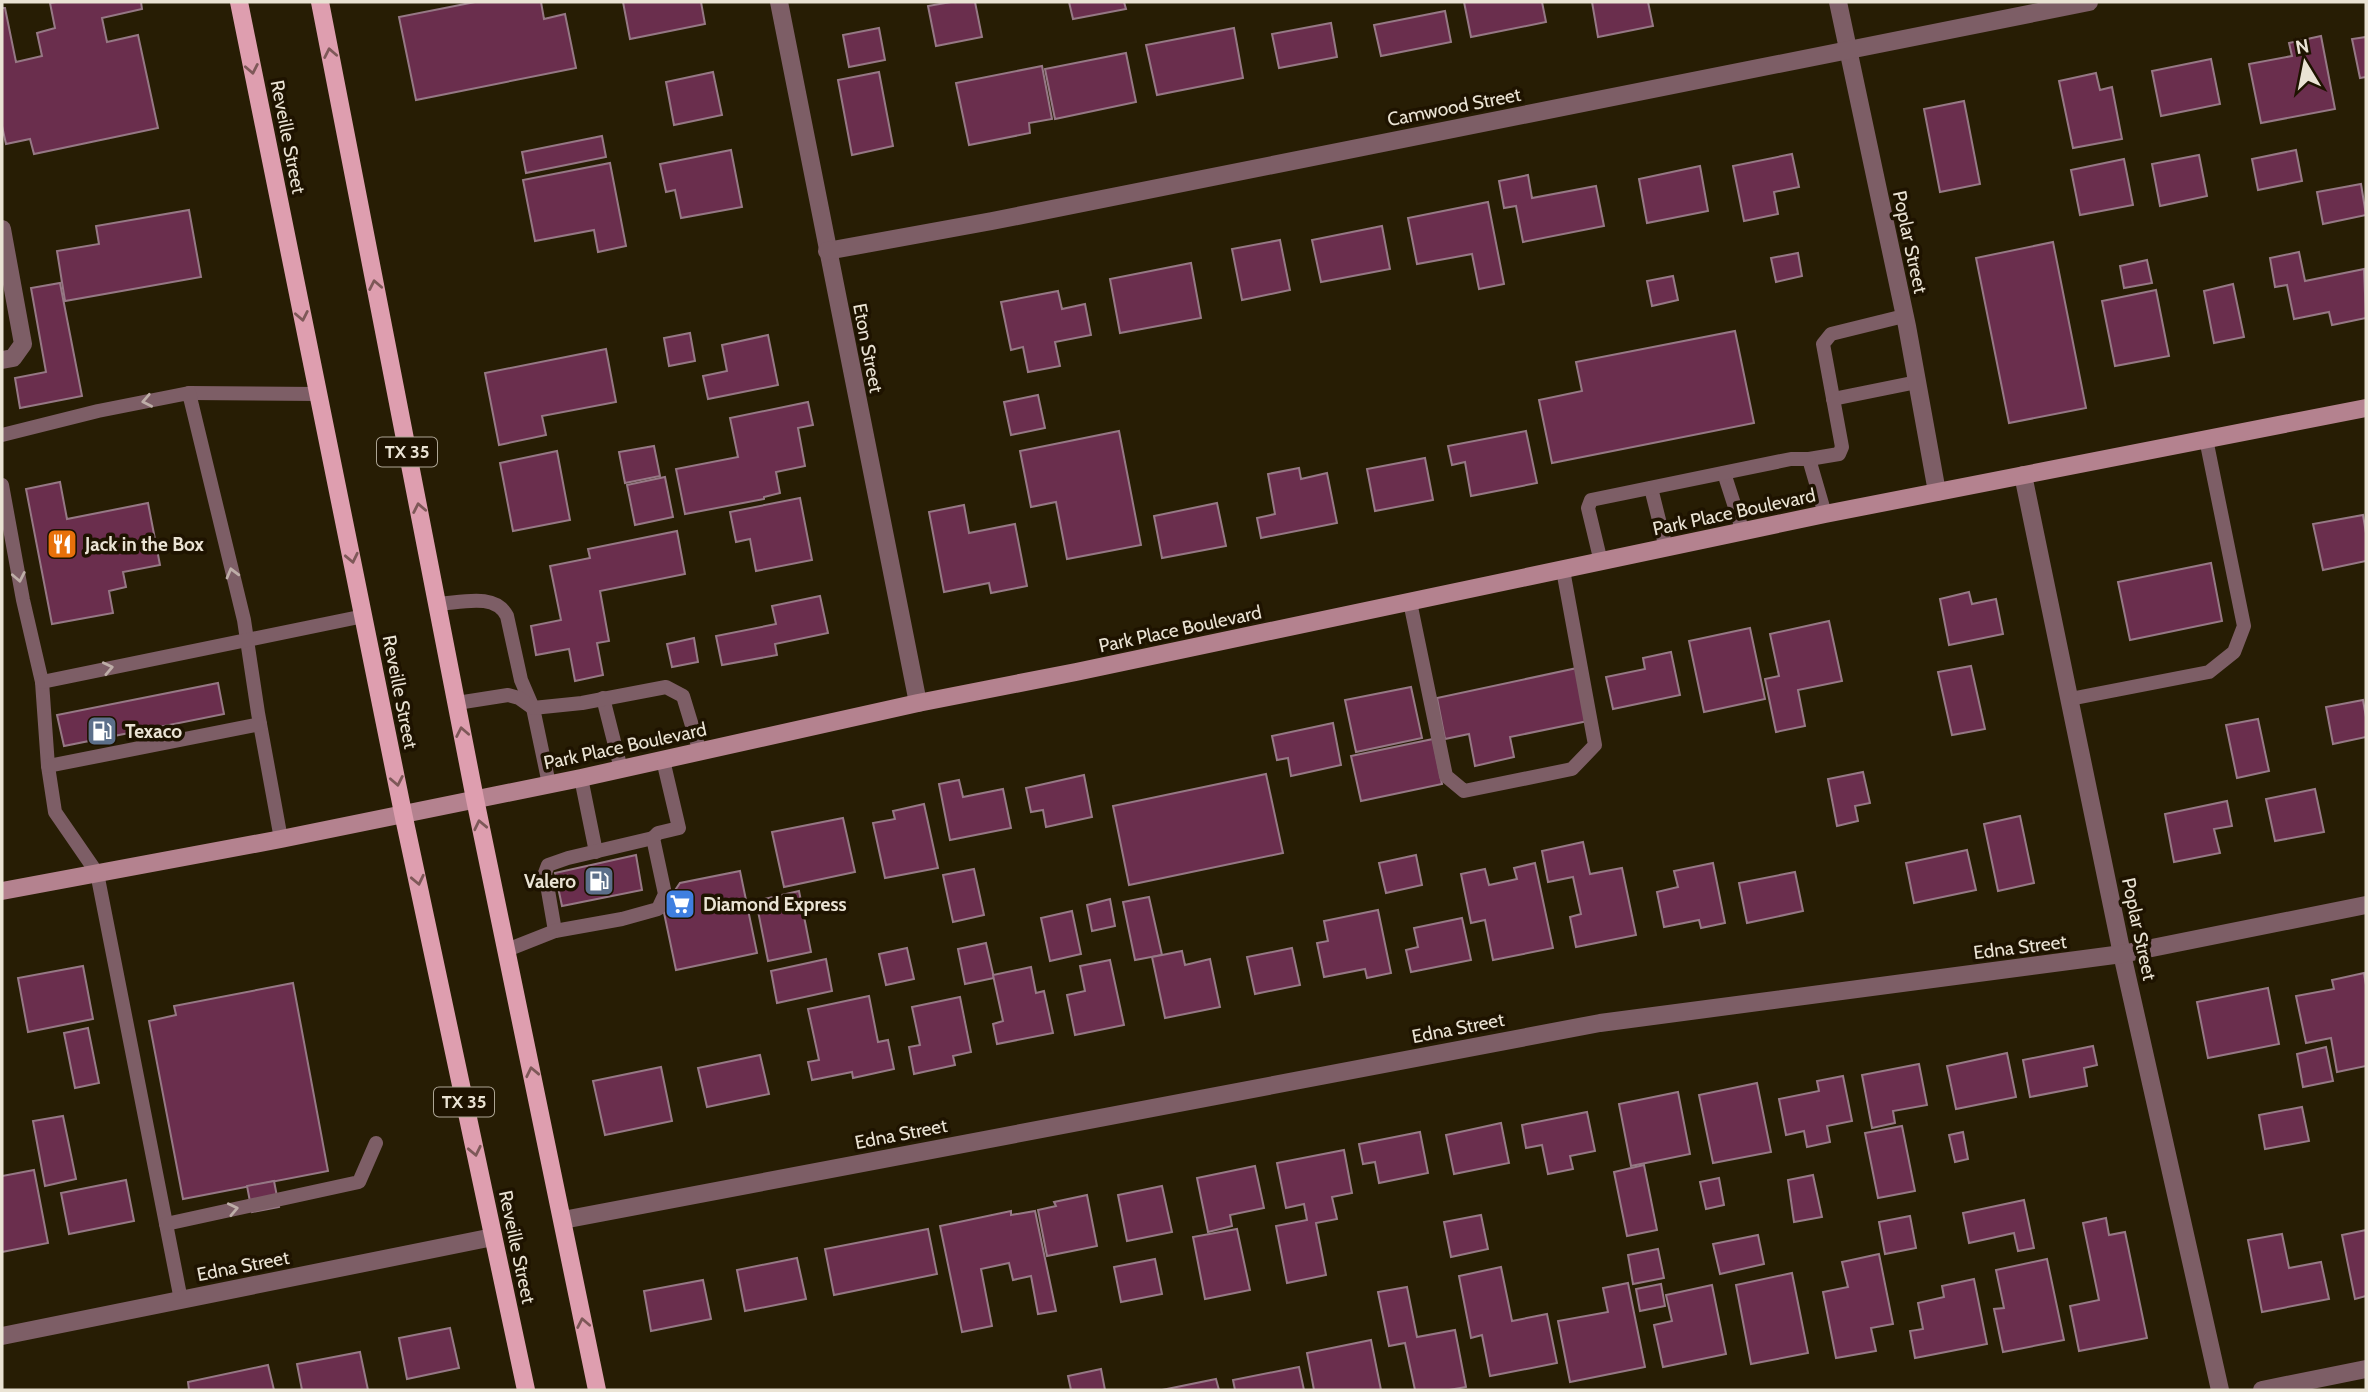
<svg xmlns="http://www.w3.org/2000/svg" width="2368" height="1392" font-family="Cabin,sans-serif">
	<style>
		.building { fill: #6a2e4d; stroke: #967885; stroke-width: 2 }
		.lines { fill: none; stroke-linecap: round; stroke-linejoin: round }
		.lane { stroke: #7d5e66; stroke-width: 14 }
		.street { stroke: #7d5e66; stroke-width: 18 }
		.secondary { stroke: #b4828f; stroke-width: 18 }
		.primary { stroke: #de9eaf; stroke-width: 18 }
		.oneway { stroke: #7e5858 }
		.oneway2 { stroke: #beaea8 }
		.labels { text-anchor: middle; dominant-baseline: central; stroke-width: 7; stroke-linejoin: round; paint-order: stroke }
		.shield { fill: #1e1300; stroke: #ada594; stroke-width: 2 }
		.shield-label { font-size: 18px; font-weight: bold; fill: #eae3d4 }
		.street-label { font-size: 19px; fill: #eae3d4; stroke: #1e1300 }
		.poi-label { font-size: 19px; font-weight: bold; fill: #eae3d4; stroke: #1e1300; text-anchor: start }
	</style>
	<rect width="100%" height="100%" fill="#271d04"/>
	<g class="building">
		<polygon points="56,2 141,2 142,9 102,18 107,42 138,35 158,128 34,154 30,139 6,144 2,126 2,8 5,8 16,62 42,56 37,33 55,28 50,3"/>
		<polygon points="475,2 541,2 544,19 565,14 576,68 416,100 399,17"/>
		<polygon points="623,2 701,2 705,24 630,39"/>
		<polygon points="951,2 975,2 982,37 936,46 928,6"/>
		<polygon points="1069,2 1124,2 1126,9 1073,19"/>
		<polygon points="1464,2 1542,2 1546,22 1471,37"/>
		<polygon points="1592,2 1648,2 1653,26 1598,37"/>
		<polygon points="1445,11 1451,42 1381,56 1374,25"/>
		<polygon points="1331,23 1337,57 1279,68 1272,34"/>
		<polygon points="879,28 885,60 849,67 843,35"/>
		<polygon points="1234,28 1243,78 1157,95 1146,45"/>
		<polygon points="2321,36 2335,109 2261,123 2249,64 2292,56 2289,43"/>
		<polygon points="2366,37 2366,77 2360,78 2352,39"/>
		<polygon points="1126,53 1136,102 1055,119 1045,69"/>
		<polygon points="2211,59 2220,104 2161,116 2152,71"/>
		<polygon points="1042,66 1052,119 1029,123 1030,133 969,145 956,83"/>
		<polygon points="713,72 722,115 674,125 666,82"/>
		<polygon points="879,72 893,146 852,155 838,80"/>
		<polygon points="2096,73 2100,90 2112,87 2122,139 2073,148 2059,81"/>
		<polygon points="1964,101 1980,184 1940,192 1924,109"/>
		<polygon points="602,136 606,157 526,173 522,152"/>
		<polygon points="731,150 742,207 681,218 675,190 666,192 660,164"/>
		<polygon points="2296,150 2302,181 2258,190 2252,159"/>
		<polygon points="1792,154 1799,187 1774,192 1778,214 1744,221 1733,166"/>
		<polygon points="2199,155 2207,196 2160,206 2152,164"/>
		<polygon points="2124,159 2133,205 2080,215 2071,170"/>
		<polygon points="610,163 626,246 598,252 594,230 535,241 523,180"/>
		<polygon points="1700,166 1708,211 1647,223 1639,179"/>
		<polygon points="1528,175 1532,198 1596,186 1604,226 1523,242 1516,206 1504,208 1499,181"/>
		<polygon points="2361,184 2366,215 2323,224 2317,192"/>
		<polygon points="1488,202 1504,284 1479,289 1472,254 1417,264 1408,218"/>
		<polygon points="189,210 201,277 65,301 57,251 99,244 96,226"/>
		<polygon points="1382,226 1390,269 1321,282 1312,240"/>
		<polygon points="1280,240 1290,290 1242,300 1232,249"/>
		<polygon points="2053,242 2086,408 2009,423 1976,258"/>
		<polygon points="2299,252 2305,281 2364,269 2366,318 2332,325 2329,312 2294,319 2287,285 2275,287 2270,258"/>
		<polygon points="1798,253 1802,276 1776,282 1771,258"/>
		<polygon points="2147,260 2152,283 2124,288 2120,266"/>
		<polygon points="1191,263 1201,318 1120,333 1110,279"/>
		<polygon points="1673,276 1678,300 1652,306 1647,281"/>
		<polygon points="60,283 82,396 20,408 15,378 46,372 31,288"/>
		<polygon points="2233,284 2244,337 2214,343 2204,291"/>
		<polygon points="2156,290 2169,356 2115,366 2102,301"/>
		<polygon points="1058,291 1062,309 1085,304 1091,335 1055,342 1060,366 1028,372 1023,347 1011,350 1001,302"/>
		<polygon points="1735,331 1754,423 1552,463 1539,400 1582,391 1576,362"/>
		<polygon points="690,333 695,361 669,366 664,338"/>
		<polygon points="768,335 778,385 708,399 703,376 727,371 722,345"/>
		<polygon points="606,349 616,402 542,416 546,435 499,445 485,373"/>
		<polygon points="1038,395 1045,428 1011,435 1004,402"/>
		<polygon points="808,402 813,425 798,428 805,466 776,472 780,493 764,497 764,499 685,514 676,469 738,457 730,418"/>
		<polygon points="1119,431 1141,545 1067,559 1056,502 1031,507 1020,451"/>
		<polygon points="1526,431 1537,483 1471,496 1465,462 1452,465 1448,446"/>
		<polygon points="654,446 660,476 625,483 619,452"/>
		<polygon points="557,451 570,520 513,531 500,463"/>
		<polygon points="1425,458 1433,500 1375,511 1367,469"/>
		<polygon points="1299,468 1301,479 1327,473 1337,523 1261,538 1257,518 1275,514 1268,474"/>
		<polygon points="665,477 673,517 635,525 627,485"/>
		<polygon points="60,482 67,519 148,503 160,565 123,572 126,587 109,591 113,613 52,624 26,489"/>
		<polygon points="800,498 812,560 756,571 750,539 736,542 730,512"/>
		<polygon points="1217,503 1226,546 1162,558 1154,516"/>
		<polygon points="964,505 969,533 1015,524 1027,586 991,593 989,583 944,592 929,512"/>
		<polygon points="2363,515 2366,533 2366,561 2323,570 2313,524"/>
		<polygon points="677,531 685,574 600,591 609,641 597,643 603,675 575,681 569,649 536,655 531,626 561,620 550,566 590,558 588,549"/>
		<polygon points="2211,563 2222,621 2130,640 2118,582"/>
		<polygon points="1969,592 1972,604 1996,599 2003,634 1949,645 1940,599"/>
		<polygon points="820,596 828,633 775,644 777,655 722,665 716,636 776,624 772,606"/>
		<polygon points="1829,621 1842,681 1798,690 1805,726 1776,732 1765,679 1779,676 1770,634"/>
		<polygon points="1750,628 1765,699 1704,712 1689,641"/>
		<polygon points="694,638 698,662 672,667 667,644"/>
		<polygon points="1671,652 1680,695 1613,709 1606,677 1645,669 1643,658"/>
		<polygon points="1971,666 1985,729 1952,735 1938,672"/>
		<polygon points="1577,668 1588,721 1510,737 1514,757 1475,766 1469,734 1445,739 1437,698"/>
		<polygon points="218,683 224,714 64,746 57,715"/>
		<polygon points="1411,687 1422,738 1356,752 1345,700"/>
		<polygon points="2363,700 2366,717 2366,737 2333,744 2326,707"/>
		<polygon points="2258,719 2269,771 2237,778 2226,725"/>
		<polygon points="1333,723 1341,765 1291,776 1288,758 1277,760 1272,736"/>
		<polygon points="1433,739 1442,784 1361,801 1351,756"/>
		<polygon points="1863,772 1870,803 1855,806 1858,821 1837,826 1828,779"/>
		<polygon points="1266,774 1283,853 1129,885 1113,806"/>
		<polygon points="1084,775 1092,817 1046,827 1043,810 1031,812 1026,788"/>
		<polygon points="959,780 963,797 1003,789 1011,828 950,840 939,784"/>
		<polygon points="2315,789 2324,832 2275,841 2266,799"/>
		<polygon points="2227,801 2232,826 2214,829 2220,853 2174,862 2165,814"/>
		<polygon points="924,804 938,868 885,878 873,823 895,819 893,811"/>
		<polygon points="2020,816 2034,883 1998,891 1984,824"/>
		<polygon points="843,818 855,872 784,887 772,832"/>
		<polygon points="1583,842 1590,874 1622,868 1636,935 1576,947 1570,917 1581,914 1573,877 1548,882 1542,851"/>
		<polygon points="1967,850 1976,890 1914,903 1906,863"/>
		<polygon points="636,855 642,890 562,906 555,873"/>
		<polygon points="1416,855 1422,885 1386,893 1379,863"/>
		<polygon points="1535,863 1553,948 1493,960 1485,920 1471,923 1461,874 1485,869 1489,885 1517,879 1514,868"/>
		<polygon points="1713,863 1725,923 1701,928 1699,920 1664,927 1657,892 1678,887 1674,871"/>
		<polygon points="974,869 984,915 953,922 943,875"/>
		<polygon points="740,871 757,953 676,970 663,908 680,883"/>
		<polygon points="1795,872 1803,911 1747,923 1739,883"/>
		<polygon points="799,891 811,952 768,961 756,901"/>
		<polygon points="1149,897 1162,955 1135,960 1123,902"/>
		<polygon points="1110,899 1115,926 1092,931 1087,905"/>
		<polygon points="1378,910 1391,973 1367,978 1365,969 1324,977 1317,943 1328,941 1324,921"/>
		<polygon points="1072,911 1081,954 1050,961 1041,918"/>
		<polygon points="1462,918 1471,960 1411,972 1406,950 1418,947 1414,928"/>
		<polygon points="986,943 994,978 965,984 958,949"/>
		<polygon points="907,948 914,979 886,985 879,954"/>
		<polygon points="1292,948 1300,985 1255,994 1247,957"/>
		<polygon points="1182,951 1185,965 1210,959 1220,1007 1165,1018 1152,957"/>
		<polygon points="826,959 832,991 777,1003 771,971"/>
		<polygon points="1110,960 1124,1025 1075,1035 1067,995 1085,991 1080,966"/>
		<polygon points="83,966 93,1019 28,1032 18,978"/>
		<polygon points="1031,967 1036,993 1044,991 1053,1033 997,1044 993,1024 1003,1021 993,975"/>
		<polygon points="2364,973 2366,985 2366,1066 2337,1072 2331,1038 2306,1043 2296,996 2334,989 2332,980"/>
		<polygon points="293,983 328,1171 183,1199 149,1021 176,1015 174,1006"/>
		<polygon points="2268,988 2279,1044 2208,1058 2197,1002"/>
		<polygon points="869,996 878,1042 888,1040 894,1069 853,1078 852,1072 812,1080 808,1062 819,1060 808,1009"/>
		<polygon points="960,997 971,1052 953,1056 955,1065 914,1074 909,1047 920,1045 912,1007"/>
		<polygon points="88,1028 99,1083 75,1088 64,1033"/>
		<polygon points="2093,1046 2097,1065 2084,1068 2087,1086 2030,1097 2023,1060"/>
		<polygon points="2326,1047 2333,1081 2303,1087 2297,1054"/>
		<polygon points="2007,1053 2016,1097 1956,1109 1947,1066"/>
		<polygon points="760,1055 769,1094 707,1107 698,1068"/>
		<polygon points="1919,1064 1927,1105 1893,1111 1895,1123 1872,1128 1862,1075"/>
		<polygon points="661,1067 672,1121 605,1135 593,1081"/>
		<polygon points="1843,1076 1852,1121 1827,1126 1830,1142 1807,1147 1804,1131 1786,1135 1779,1099 1819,1091 1817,1081"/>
		<polygon points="1757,1083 1771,1152 1713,1163 1699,1095"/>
		<polygon points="1678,1092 1690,1154 1631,1166 1619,1104"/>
		<polygon points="2302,1107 2309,1141 2265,1149 2259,1115"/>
		<polygon points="1587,1112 1595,1151 1570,1156 1573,1169 1548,1174 1542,1145 1526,1148 1522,1125"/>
		<polygon points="63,1116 76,1179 45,1186 33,1121"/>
		<polygon points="1501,1123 1509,1163 1454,1174 1446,1135"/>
		<polygon points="1902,1126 1915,1191 1878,1198 1865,1133"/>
		<polygon points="1420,1132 1428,1173 1379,1183 1375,1162 1363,1164 1359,1144"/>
		<polygon points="1963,1132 1968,1159 1955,1162 1949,1135"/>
		<polygon points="1344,1150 1352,1193 1332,1197 1337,1219 1316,1223 1326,1275 1287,1283 1276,1226 1307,1220 1304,1204 1286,1208 1277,1163"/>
		<polygon points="1644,1165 1657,1230 1627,1236 1614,1172"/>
		<polygon points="1255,1166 1264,1208 1230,1215 1232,1226 1208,1232 1197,1178"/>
		<polygon points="34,1170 48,1243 2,1252 2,1176"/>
		<polygon points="1813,1175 1822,1217 1794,1222 1788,1180"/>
		<polygon points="1719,1178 1724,1205 1706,1209 1700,1182"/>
		<polygon points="126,1180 134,1221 69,1234 61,1193"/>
		<polygon points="274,1181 279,1207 252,1212 247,1186"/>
		<polygon points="1162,1186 1172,1232 1127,1241 1118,1195"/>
		<polygon points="1087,1195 1097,1246 1047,1256 1038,1210 1056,1206 1054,1202"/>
		<polygon points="2024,1200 2034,1248 2018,1251 2014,1233 1969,1243 1963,1213"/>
		<polygon points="1011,1211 1011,1215 1035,1211 1056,1311 1038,1314 1031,1276 1013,1280 1009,1263 981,1269 992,1326 962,1332 940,1226"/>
		<polygon points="1481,1215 1488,1249 1451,1257 1444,1222"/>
		<polygon points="1910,1216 1916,1248 1885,1254 1879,1222"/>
		<polygon points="2106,1218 2109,1235 2125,1232 2147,1338 2079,1351 2070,1306 2099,1300 2083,1223"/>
		<polygon points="928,1229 937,1274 834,1295 825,1249"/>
		<polygon points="1237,1229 1250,1290 1205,1299 1193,1237"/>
		<polygon points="2366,1230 2366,1296 2355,1299 2342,1235"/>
		<polygon points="2282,1234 2289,1268 2321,1262 2329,1299 2262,1312 2248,1240"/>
		<polygon points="1758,1235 1764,1264 1720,1274 1713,1244"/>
		<polygon points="1658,1249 1664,1278 1633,1284 1628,1255"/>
		<polygon points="1879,1254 1893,1324 1871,1328 1876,1351 1836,1358 1823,1292 1848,1287 1842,1262"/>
		<polygon points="797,1258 806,1299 745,1311 737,1270"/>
		<polygon points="1155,1259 1162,1294 1121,1302 1114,1267"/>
		<polygon points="2047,1259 2064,1340 2003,1352 1994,1309 2004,1308 1996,1270"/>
		<polygon points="1501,1267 1512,1321 1547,1314 1557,1363 1490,1376 1482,1335 1471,1338 1459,1276"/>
		<polygon points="1792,1273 1808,1353 1751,1364 1736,1285"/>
		<polygon points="1974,1279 1987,1344 1915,1358 1910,1331 1923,1329 1918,1303 1944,1297 1942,1286"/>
		<polygon points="703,1280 711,1319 651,1331 644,1291"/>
		<polygon points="1628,1283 1645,1367 1570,1382 1558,1321 1608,1312 1603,1288"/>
		<polygon points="1661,1284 1665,1306 1640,1311 1636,1289"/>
		<polygon points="1712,1285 1726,1354 1663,1367 1654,1325 1672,1321 1666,1295"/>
		<polygon points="1407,1287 1417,1337 1455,1330 1466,1387 1449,1390 1415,1390 1405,1343 1389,1346 1378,1292"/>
		<polygon points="450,1328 459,1368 407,1379 399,1338"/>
		<polygon points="1371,1340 1381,1390 1314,1390 1307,1353"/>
		<polygon points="360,1352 368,1390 302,1390 297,1364"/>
		<polygon points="268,1365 274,1390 189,1390 188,1382"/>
		<polygon points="1299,1367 1304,1390 1235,1390 1233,1380"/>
		<polygon points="1101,1369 1105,1390 1071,1390 1068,1376"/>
		<polygon points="1216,1379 1219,1390 1162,1390"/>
	</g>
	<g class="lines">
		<g class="lane">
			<polyline points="189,393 318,394"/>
			<polyline points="1833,399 1917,382"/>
			<polyline points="2,435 98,411 189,393 244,620 258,713 281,839"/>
			<polyline points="1724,473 1743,532"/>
			<polyline points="2,485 23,600 42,682 48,766 55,812 97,873 181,1300"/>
			<polyline points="1651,488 1666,548"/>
			<polyline points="1825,514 1809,459 1839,454 1842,447 1823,344 1831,334 1904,316"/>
			<polyline points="1601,562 1588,508 1591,500 1791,459 1809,459"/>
			<polyline points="1410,602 1446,776 1464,791 1572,769 1595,745 1563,570"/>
			<path d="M437,604C460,603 495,592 507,616L521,680L533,708L549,784"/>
			<polyline points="42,682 364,616"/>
			<polyline points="603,698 621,769"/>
			<polyline points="2070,699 2209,672 2234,652 2244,626 2206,439"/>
			<polyline points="457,703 508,695 519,698 533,708 582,703 666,687 683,696 700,752"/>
			<polyline points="48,766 260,724"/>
			<polyline points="581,778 596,852"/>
			<polyline points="555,931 545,873 548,865 568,858 653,838"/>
			<polyline points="507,950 555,931 622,919 658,909 665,894 653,838 658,833 679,828 663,760"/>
			<polyline points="166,1224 359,1182 376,1143"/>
		</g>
		<g class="street">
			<polyline points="779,2 918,703"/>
			<polyline points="1838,2 1907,326 1937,492"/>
			<polyline points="2,229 23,344 13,358 2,360"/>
			<polyline points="827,251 992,221 2089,2"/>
			<polyline points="2023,475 2122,954 2220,1390"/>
			<polyline points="563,1220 1600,1023 2122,954 2366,905"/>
			<polyline points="2,1336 493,1237"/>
			<polyline points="2262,1390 2366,1369"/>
		</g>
		<polyline class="secondary" points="2,891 281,839 581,778 918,703 1076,672 1825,514 2366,408"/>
		<g class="primary">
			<polyline points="239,2 403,813 526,1390"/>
			<polyline points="320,2 475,799 597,1390"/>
		</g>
	</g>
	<defs><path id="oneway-chevron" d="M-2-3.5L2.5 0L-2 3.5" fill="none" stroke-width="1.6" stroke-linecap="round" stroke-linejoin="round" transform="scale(1.75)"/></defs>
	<g class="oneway">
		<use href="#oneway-chevron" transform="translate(330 53) rotate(-101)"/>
		<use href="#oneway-chevron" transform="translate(252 69) rotate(79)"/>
		<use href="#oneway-chevron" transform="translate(375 285) rotate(-101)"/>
		<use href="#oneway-chevron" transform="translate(302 316) rotate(79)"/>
		<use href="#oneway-chevron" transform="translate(419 508) rotate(-101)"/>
		<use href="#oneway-chevron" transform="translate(352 558) rotate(78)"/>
		<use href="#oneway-chevron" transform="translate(462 732) rotate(-101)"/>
		<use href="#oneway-chevron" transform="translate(397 781) rotate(79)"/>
		<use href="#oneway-chevron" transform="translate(480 825) rotate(-102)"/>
		<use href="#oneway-chevron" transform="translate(418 880) rotate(78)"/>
		<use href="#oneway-chevron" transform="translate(532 1072) rotate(-102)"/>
		<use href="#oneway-chevron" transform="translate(475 1151) rotate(78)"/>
		<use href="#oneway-chevron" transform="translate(583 1323) rotate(-101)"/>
	</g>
	<g class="oneway2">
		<use href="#oneway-chevron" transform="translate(147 401) rotate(169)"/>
		<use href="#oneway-chevron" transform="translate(232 573) rotate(-105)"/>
		<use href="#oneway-chevron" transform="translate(19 577) rotate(79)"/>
		<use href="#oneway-chevron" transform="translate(108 668) rotate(-12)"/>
		<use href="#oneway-chevron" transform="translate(233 1209) rotate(-12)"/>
	</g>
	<defs>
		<g id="restaurant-square" transform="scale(1.575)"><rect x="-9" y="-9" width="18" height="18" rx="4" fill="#e8710a" stroke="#1e1300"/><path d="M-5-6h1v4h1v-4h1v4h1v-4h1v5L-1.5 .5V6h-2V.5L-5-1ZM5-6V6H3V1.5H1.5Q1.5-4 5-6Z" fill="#fff"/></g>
		<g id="fuel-square" transform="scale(1.575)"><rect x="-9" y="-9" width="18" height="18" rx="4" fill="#5c6f8a" stroke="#1e1300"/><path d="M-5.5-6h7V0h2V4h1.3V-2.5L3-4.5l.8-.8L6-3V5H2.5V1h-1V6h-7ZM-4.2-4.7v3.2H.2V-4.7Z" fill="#fff"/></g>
		<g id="supermarket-square" transform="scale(1.575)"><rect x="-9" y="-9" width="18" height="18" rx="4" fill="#3f7fe0" stroke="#1e1300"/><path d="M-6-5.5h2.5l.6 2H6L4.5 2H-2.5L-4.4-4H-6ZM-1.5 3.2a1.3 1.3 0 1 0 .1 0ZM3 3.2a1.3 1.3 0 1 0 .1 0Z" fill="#fff"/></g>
	</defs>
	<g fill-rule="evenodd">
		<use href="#restaurant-square" x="62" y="544"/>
		<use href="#fuel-square" x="102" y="731"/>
		<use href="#fuel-square" x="599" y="881"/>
		<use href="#supermarket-square" x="680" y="904"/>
	</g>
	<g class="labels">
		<g class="shield">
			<rect x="377" y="437.5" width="60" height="29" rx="5"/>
			<rect x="434" y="1087.5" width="60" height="29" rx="5"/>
		</g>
		<g class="shield-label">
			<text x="407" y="452">TX 35</text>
			<text x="464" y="1102">TX 35</text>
		</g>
		<g class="street-label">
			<text transform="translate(1454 107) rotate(-11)">Camwood Street</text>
			<text transform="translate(288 137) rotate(79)">Reveille Street</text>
			<text transform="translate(1910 242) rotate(78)">Poplar Street</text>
			<text transform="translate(868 348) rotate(79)">Eton Street</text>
			<text transform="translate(1734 512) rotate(-12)">Park Place Boulevard</text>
			<text transform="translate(1180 629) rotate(-12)">Park Place Boulevard</text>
			<text transform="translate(400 692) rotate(79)">Reveille Street</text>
			<text transform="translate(625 746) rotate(-12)">Park Place Boulevard</text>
			<text transform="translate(2139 929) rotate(78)">Poplar Street</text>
			<text transform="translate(2020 947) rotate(-7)">Edna Street</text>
			<text transform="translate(1458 1028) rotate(-11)">Edna Street</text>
			<text transform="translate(901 1134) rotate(-11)">Edna Street</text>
			<text transform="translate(517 1247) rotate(78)">Reveille Street</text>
			<text transform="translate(243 1266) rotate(-11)">Edna Street</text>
		</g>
		<g class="poi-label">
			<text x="85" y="544">Jack in the Box</text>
			<text x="125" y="731">Texaco</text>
			<text x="576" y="881" text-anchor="end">Valero</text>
			<text x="703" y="904">Diamond Express</text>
		</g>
	</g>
	<rect width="2368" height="1392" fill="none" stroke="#eae3d4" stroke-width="7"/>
	<g transform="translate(2305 63) rotate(350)" stroke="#1e1300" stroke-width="5" paint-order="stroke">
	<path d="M0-5L12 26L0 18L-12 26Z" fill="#eae3d4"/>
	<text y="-10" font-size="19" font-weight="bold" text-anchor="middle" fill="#eae3d4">N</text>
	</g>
</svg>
